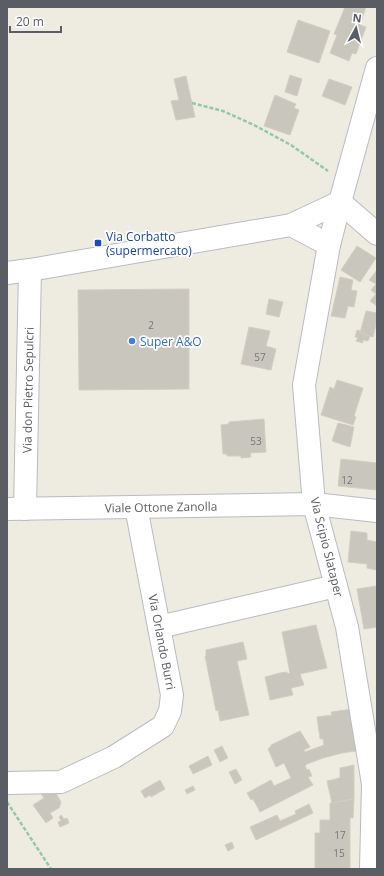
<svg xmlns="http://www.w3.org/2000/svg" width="384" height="876" font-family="'Open Sans',sans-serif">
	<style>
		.building { fill: #c9c6be; stroke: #d3cebf }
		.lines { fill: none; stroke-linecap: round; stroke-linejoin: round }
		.minor-casing { stroke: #b9bbc1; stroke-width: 24 }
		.path { stroke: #94c8a8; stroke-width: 2.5; stroke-dasharray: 4 2; stroke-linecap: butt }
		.minor { stroke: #fff; stroke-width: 22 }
		.transit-dot { fill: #1a4fb4; stroke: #fff; stroke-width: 1.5 }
		.shop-dot { fill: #3f7fe0; stroke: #fff; stroke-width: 1.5 }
		.labels { text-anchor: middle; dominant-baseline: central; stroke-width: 3.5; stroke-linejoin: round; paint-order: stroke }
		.number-label { font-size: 10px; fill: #76777a }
		.transit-label { font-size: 12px; fill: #164399; stroke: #fff; text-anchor: start }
		.shop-label { font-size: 12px; fill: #366cbe; stroke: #fff; text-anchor: start }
		.street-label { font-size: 12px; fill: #5a5d63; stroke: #fff }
	</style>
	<rect width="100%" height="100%" fill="#eeece1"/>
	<g class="building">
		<polygon points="345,7 366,7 360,25 366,27 356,54 352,53 349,61 330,53 337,35 334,34"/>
		<polygon points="298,20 330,31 319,63 287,52"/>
		<polygon points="290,75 302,79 297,96 285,92"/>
		<polygon points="186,76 195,117 176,120 171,101 179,100 174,79"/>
		<polygon points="329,79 352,87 345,105 322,96"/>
		<polygon points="275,95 296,104 294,108 299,110 290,135 264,126"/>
		<polygon points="357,246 376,258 360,282 341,270"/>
		<polygon points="377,270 377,306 370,301 376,294 371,290 376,284 369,280"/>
		<polygon points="340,277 353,280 351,290 357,291 354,307 348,306 345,318 331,316"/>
		<polygon points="189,289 189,389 79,390 78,290"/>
		<polygon points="269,299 283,302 279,317 266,314"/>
		<polygon points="366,311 377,313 377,320 373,337 360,333"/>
		<polygon points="249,327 270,331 266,346 276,349 271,370 241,364"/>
		<polygon points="357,330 360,331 360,333 370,336 368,341 363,340 363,343 356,341 358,338 355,337"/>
		<polygon points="337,380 363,388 354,416 356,417 353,425 321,415 330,387 334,389"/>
		<polygon points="264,419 266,452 250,453 251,457 241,458 241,456 227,456 227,454 223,454 221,425 229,424 229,422"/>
		<polygon points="338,423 354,427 350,447 332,441"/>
		<polygon points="341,459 377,463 377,490 338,486"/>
		<polygon points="351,531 367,533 367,540 377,542 377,566 376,570 367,568 367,564 348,562"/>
		<polygon points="377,586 377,627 364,629 357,589"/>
		<polygon points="316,625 327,668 300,674 304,685 291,688 293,695 270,700 265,677 280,673 287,672 287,674 290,673 282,632"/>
		<polygon points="243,642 247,659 237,661 249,715 220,721 218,710 216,711 205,656 206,656 206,650"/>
		<polygon points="353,709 356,751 342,753 323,758 307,764 305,766 307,770 309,769 312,776 308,777 313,785 260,812 253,799 251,800 247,793 271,780 274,786 291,778 284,763 276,767 268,749 271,746 271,745 300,731 310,747 304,750 305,752 324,745 323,739 320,739 317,717 332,715 331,712"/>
		<polygon points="222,746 228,758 220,762 214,750"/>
		<polygon points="208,756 212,765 193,774 189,766"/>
		<polygon points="354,765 354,799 332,803 327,781 340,778 340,768"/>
		<polygon points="236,769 242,780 235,784 229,772"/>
		<polygon points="160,780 165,789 151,797 150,795 145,798 141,791"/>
		<polygon points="51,785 61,802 59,808 50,813 53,818 46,823 33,805 44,798 40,792"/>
		<polygon points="193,786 195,790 187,794 185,790"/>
		<polygon points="354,799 353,818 350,818 350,869 315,869 315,833 320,833 320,820 330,820 330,803"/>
		<polygon points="309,804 313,813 256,840 250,827 277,815 280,821 296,814 295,811"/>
		<polygon points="61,815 64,819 67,818 69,823 60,827 58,822 61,821 59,817"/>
		<polygon points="232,842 234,848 228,851 225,845"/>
	</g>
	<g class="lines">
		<g class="minor-casing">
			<g id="minor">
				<polyline points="340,202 377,234"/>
				<polyline points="291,225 329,245"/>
				<polyline points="7,273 30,270 291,225 340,202"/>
				<polyline points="7,509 314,504 377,511"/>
				<polyline points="25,509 30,270"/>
				<polyline points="159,627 336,586"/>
				<polyline points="7,783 61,782 114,757 163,726 170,711 172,695 136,507"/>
				<polyline points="371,869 373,784 347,627 314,504 304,385 329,245 340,202 377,68"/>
			</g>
		</g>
		<g class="path">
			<polyline points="192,103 223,111 254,125 291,145 328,171"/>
			<polyline points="7,802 51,869"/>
		</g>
		<use href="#minor" class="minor"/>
	</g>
	<rect class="transit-dot" x="94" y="239" width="8" height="8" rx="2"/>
	<circle class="shop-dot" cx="132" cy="341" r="4"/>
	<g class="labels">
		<g class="number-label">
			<text x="151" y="325">2</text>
			<text x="260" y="357">57</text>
			<text x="256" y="441">53</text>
			<text x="347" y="480">12</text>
			<text x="340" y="835">17</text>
			<text x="339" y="853">15</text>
		</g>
		<g class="transit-label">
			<text x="106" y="236">Via Corbatto<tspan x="106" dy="14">(supermercato)</tspan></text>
		</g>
		<g class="shop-label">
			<text x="140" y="341">Super A&amp;O</text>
		</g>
		<g class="street-label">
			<text transform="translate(28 390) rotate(-89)">Via don Pietro Sepulcri</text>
			<text transform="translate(161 507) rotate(-1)">Viale Ottone Zanolla</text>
			<text transform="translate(327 547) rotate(76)">Via Scipio Slataper</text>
			<text transform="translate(162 642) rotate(79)">Via Orlando Burri</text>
		</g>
	</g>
	<rect width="384" height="876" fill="none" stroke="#5a5d63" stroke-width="16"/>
	<g transform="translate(356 28) rotate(7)" stroke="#ffffff" stroke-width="3" paint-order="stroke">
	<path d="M0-3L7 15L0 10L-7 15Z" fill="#5a5d63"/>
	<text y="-6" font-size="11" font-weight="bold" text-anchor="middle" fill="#5a5d63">N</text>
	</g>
	<path d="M10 26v6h51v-6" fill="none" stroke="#5a5d63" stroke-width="2"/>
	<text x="16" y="26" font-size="12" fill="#5a5d63" stroke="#ffffff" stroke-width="3" paint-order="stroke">20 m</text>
</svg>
